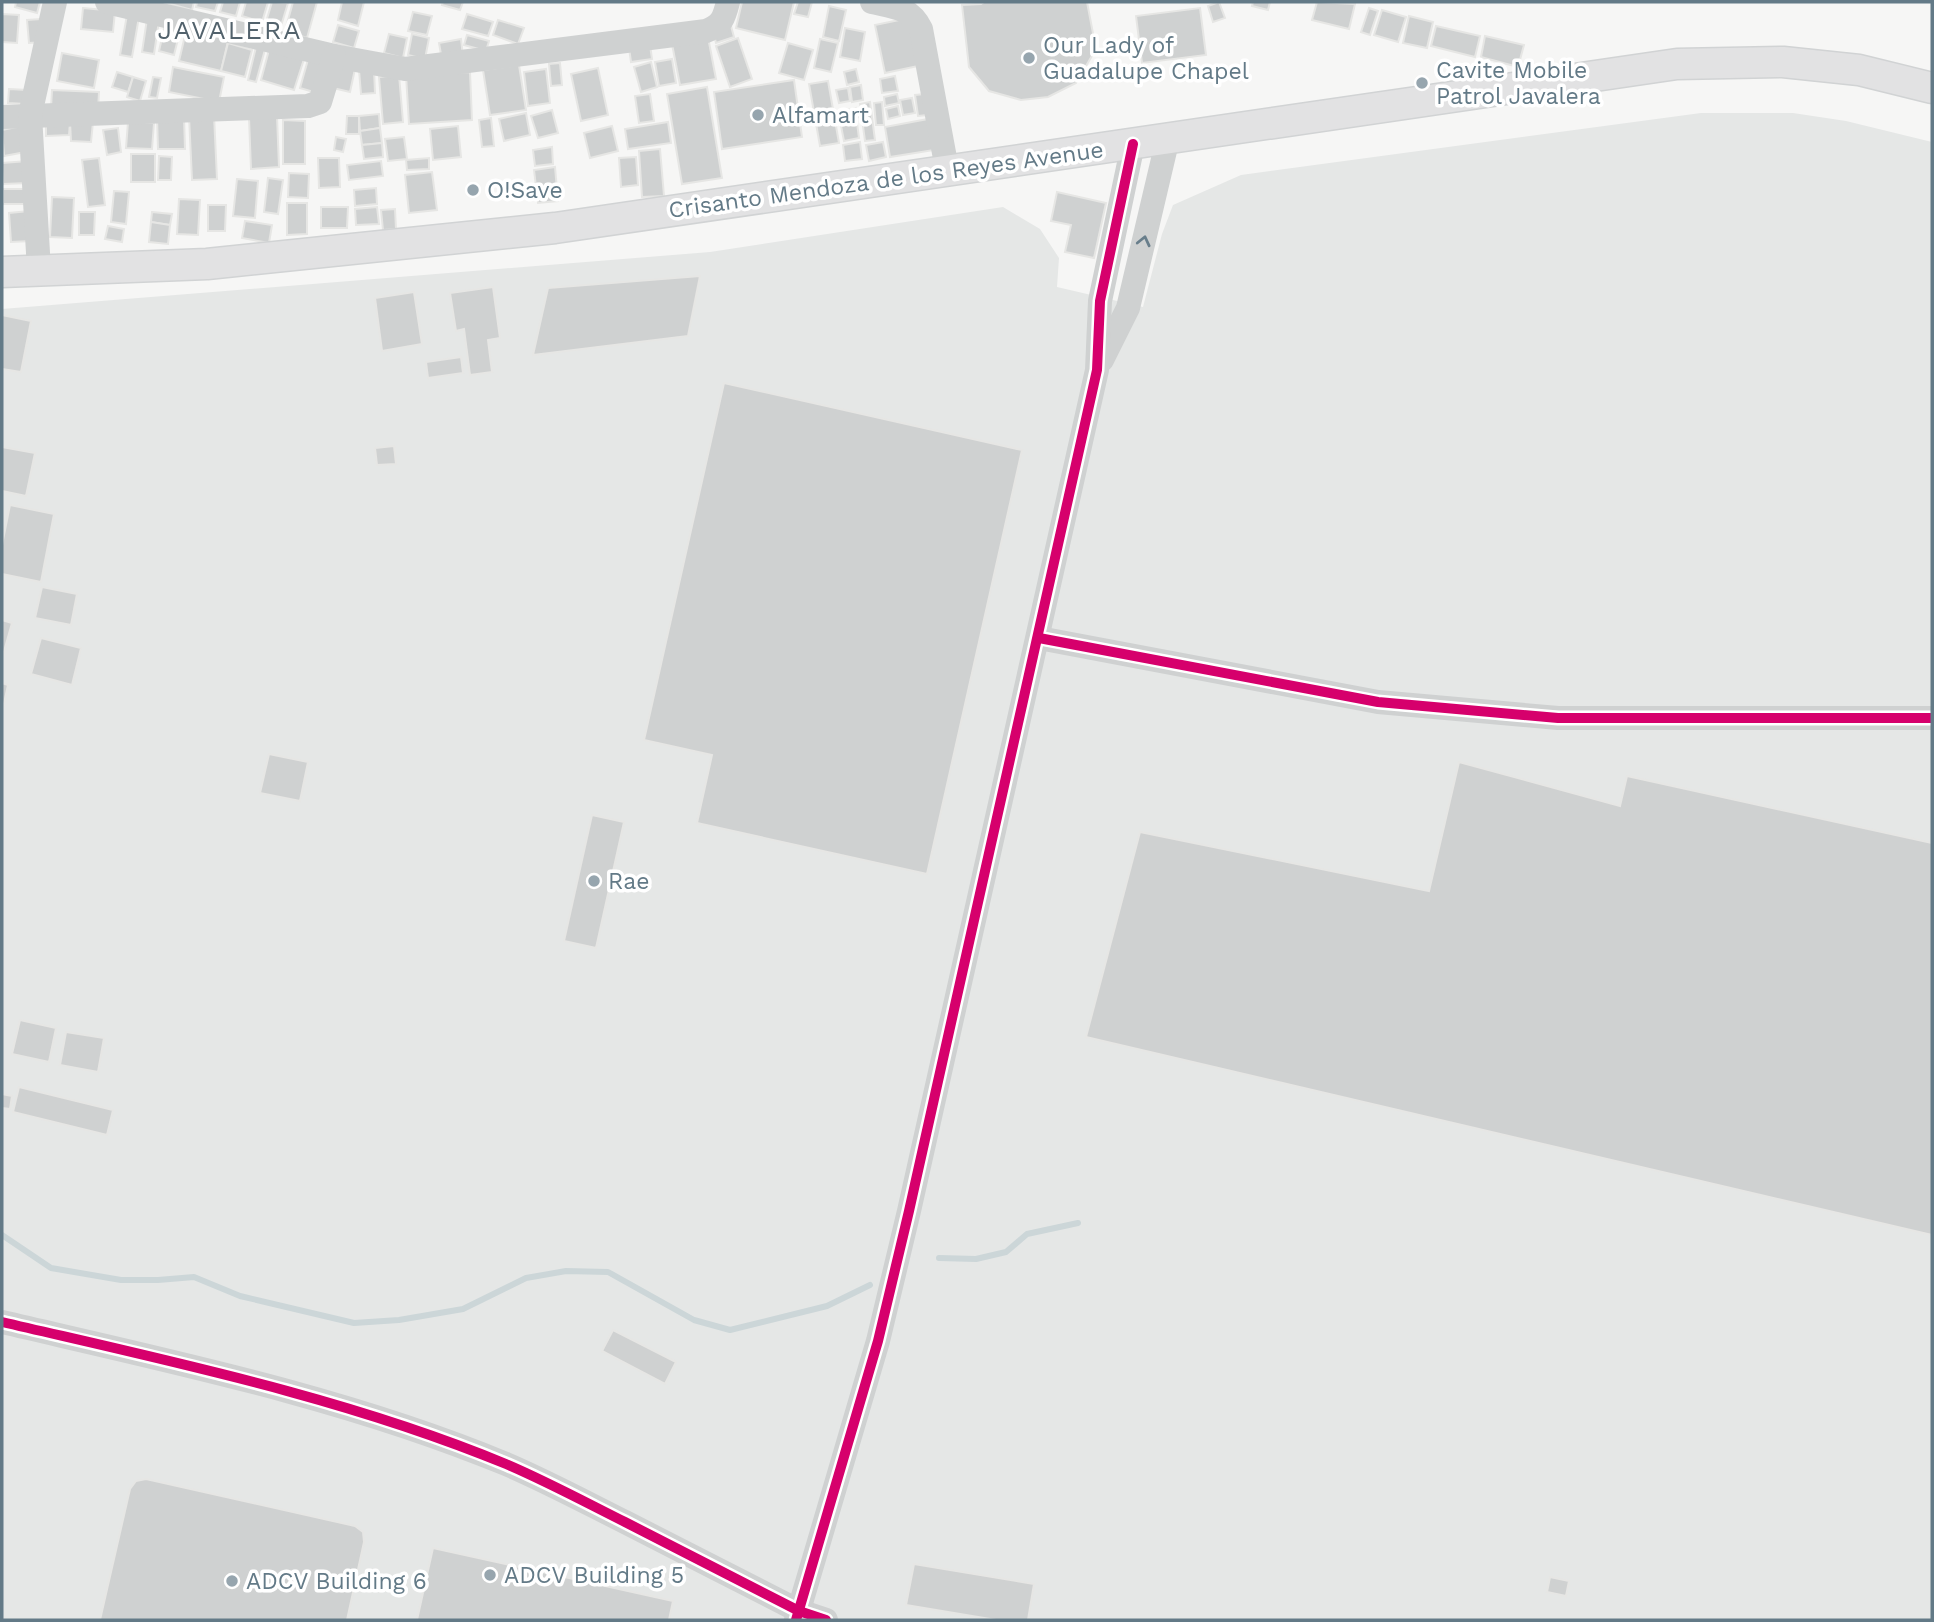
<svg xmlns="http://www.w3.org/2000/svg" width="1934" height="1622" font-family="'Work Sans',sans-serif">
	<style>
		.built { fill: #e5e7e6 }
		.lines { fill: none; stroke-linecap: round; stroke-linejoin: round }
		.stream { stroke: #ccd6d8; stroke-width: 6 }
		.building { fill: #cfd1d1; stroke: #e6e6e4; stroke-width: 2 }
		.major-casing { stroke: #d1d3d4; stroke-width: 33 }
		.minor { stroke: #cfd1d1; stroke-width: 24 }
		.major { stroke: #e2e2e3; stroke-width: 30 }
		.cycleway-casing { stroke: #fff; stroke-width: 15 }
		.cycleway { stroke: #d6006c; stroke-width: 10 }
		.oneway { stroke: #687e8b }
		.poi-dot { fill: #96a5ae; stroke: #fff; stroke-width: 2.5 }
		.labels { text-anchor: middle; dominant-baseline: central; stroke-width: 7; stroke-linejoin: round; paint-order: stroke }
		.poi-label { font-size: 23px; fill: #637a87; stroke: #fff; text-anchor: start }
		.street-label { font-size: 23px; fill: #637a87; stroke: #fff }
		.quarter-label { font-size: 26px; letter-spacing: 2px; fill: #52626c; stroke: #fff }
	</style>
	<rect width="100%" height="100%" fill="#f6f6f5"/>
	<polygon class="built" points="1701,113 1793,113 1846,121 1932,142 1932,1620 2,1620 2,309 710,252 1003,207 1040,229 1059,258 1057,287 1143,307 1162,234 1173,205 1241,175"/>
	<g class="lines">
		<g class="stream">
			<polyline points="2,1235 51,1268 121,1280 158,1280 194,1277 240,1296 354,1323 399,1320 463,1309 526,1278 566,1271 608,1272 694,1320 730,1330 827,1306 870,1285"/>
			<polyline points="939,1258 976,1259 1006,1252 1027,1234 1078,1223"/>
		</g>
	</g>
	<g class="building">
		<polygon points="16,2 40,2 37,13 15,7"/>
		<polygon points="163,2 194,2 192,10"/>
		<polygon points="197,2 218,2 215,11 196,7"/>
		<polygon points="223,2 240,2 236,16 220,12"/>
		<polygon points="246,2 268,2 262,22 242,16"/>
		<polygon points="272,2 288,3 281,26 266,22"/>
		<polygon points="293,2 317,2 307,38 285,31"/>
		<polygon points="342,2 364,2 358,26 338,20"/>
		<polygon points="443,2 463,2 460,10 442,5"/>
		<polygon points="742,2 794,2 785,40 736,28"/>
		<polygon points="798,2 812,2 808,17 794,14"/>
		<polygon points="984,2 1087,2 1096,49 1076,83 1048,97 1021,100 989,91 969,67 962,5 981,4"/>
		<polygon points="1219,2 1225,18 1213,22 1208,6"/>
		<polygon points="1253,2 1270,2 1268,10 1252,6"/>
		<polygon points="1317,2 1355,4 1349,29 1312,20"/>
		<polygon points="829,6 846,10 839,41 823,37"/>
		<polygon points="83,8 115,11 113,32 81,29"/>
		<polygon points="1200,8 1206,55 1142,63 1136,16"/>
		<polygon points="1369,8 1378,11 1370,35 1361,32"/>
		<polygon points="128,9 140,11 132,57 120,55"/>
		<polygon points="1382,10 1406,17 1398,42 1374,35"/>
		<polygon points="413,12 432,16 427,35 408,31"/>
		<polygon points="2,14 19,15 17,43 2,42"/>
		<polygon points="467,14 493,22 488,36 462,29"/>
		<polygon points="1409,16 1433,22 1427,48 1403,43"/>
		<polygon points="909,18 918,66 885,73 875,25"/>
		<polygon points="41,19 44,42 29,43 27,20"/>
		<polygon points="147,19 159,21 154,54 142,52"/>
		<polygon points="166,20 182,23 174,55 159,51"/>
		<polygon points="498,20 524,28 518,44 493,35"/>
		<polygon points="338,25 359,31 354,48 333,42"/>
		<polygon points="731,26 734,37 716,43 713,31"/>
		<polygon points="1436,26 1480,36 1475,57 1431,46"/>
		<polygon points="187,27 229,37 221,71 179,61"/>
		<polygon points="845,28 865,32 860,61 840,57"/>
		<polygon points="389,34 407,38 403,58 384,53"/>
		<polygon points="412,34 429,38 425,59 408,55"/>
		<polygon points="467,35 489,41 486,51 464,45"/>
		<polygon points="1485,36 1524,45 1518,67 1481,57"/>
		<polygon points="708,37 716,79 680,85 672,44"/>
		<polygon points="738,38 752,79 730,87 716,46"/>
		<polygon points="461,39 463,57 442,60 439,43"/>
		<polygon points="820,39 838,43 831,72 814,68"/>
		<polygon points="228,43 252,50 245,77 221,71"/>
		<polygon points="257,43 266,46 256,82 248,80"/>
		<polygon points="788,43 813,50 804,80 779,73"/>
		<polygon points="650,45 652,59 631,62 629,48"/>
		<polygon points="270,46 305,56 294,90 261,80"/>
		<polygon points="62,53 99,60 94,88 57,81"/>
		<polygon points="309,56 326,61 317,93 300,88"/>
		<polygon points="672,59 676,83 659,86 655,62"/>
		<polygon points="651,62 657,87 641,92 634,67"/>
		<polygon points="560,63 562,85 551,86 549,64"/>
		<polygon points="339,65 355,69 350,92 333,88"/>
		<polygon points="519,65 526,110 490,115 483,70"/>
		<polygon points="173,67 224,77 219,102 169,92"/>
		<polygon points="598,68 608,115 581,121 571,74"/>
		<polygon points="374,69 375,93 361,94 359,70"/>
		<polygon points="546,69 550,103 528,106 524,72"/>
		<polygon points="856,69 859,82 847,85 844,72"/>
		<polygon points="117,72 133,77 128,92 112,87"/>
		<polygon points="470,72 472,120 409,124 406,75"/>
		<polygon points="399,75 403,122 383,124 379,77"/>
		<polygon points="895,76 898,91 882,93 880,79"/>
		<polygon points="133,77 146,81 140,101 127,97"/>
		<polygon points="153,77 161,78 157,98 149,97"/>
		<polygon points="794,80 802,137 722,149 714,92"/>
		<polygon points="828,81 839,143 820,146 809,84"/>
		<polygon points="861,85 863,100 852,102 850,87"/>
		<polygon points="707,87 722,178 682,184 667,94"/>
		<polygon points="848,88 850,101 839,103 836,90"/>
		<polygon points="9,89 27,90 26,104 8,103"/>
		<polygon points="52,90 99,92 98,110 51,108"/>
		<polygon points="650,94 654,121 639,123 635,96"/>
		<polygon points="897,94 899,103 885,106 884,97"/>
		<polygon points="925,94 927,115 918,116 915,95"/>
		<polygon points="912,98 915,113 903,115 900,100"/>
		<polygon points="870,102 875,140 865,141 860,104"/>
		<polygon points="882,102 884,125 876,125 874,103"/>
		<polygon points="898,106 900,116 888,119 886,109"/>
		<polygon points="856,108 859,117 840,122 838,112"/>
		<polygon points="552,110 558,133 538,138 531,116"/>
		<polygon points="526,113 530,135 504,141 499,119"/>
		<polygon points="379,114 380,128 360,131 359,116"/>
		<polygon points="214,115 217,179 192,180 189,116"/>
		<polygon points="277,116 279,167 251,169 249,118"/>
		<polygon points="347,116 359,116 359,134 346,134"/>
		<polygon points="157,117 184,117 185,149 158,149"/>
		<polygon points="491,118 494,146 482,147 479,120"/>
		<polygon points="928,119 934,150 890,157 885,127"/>
		<polygon points="283,120 305,121 305,164 283,164"/>
		<polygon points="46,122 70,122 69,135 46,136"/>
		<polygon points="70,122 93,122 91,142 71,141"/>
		<polygon points="128,122 154,123 152,149 126,148"/>
		<polygon points="668,122 671,143 628,149 625,129"/>
		<polygon points="857,123 859,138 844,141 841,126"/>
		<polygon points="26,125 31,151 4,156 2,130"/>
		<polygon points="458,126 461,157 433,160 430,129"/>
		<polygon points="612,126 618,151 590,158 584,133"/>
		<polygon points="118,128 121,152 107,155 103,130"/>
		<polygon points="380,128 382,143 362,145 360,131"/>
		<polygon points="336,137 346,139 343,152 334,150"/>
		<polygon points="404,137 407,159 388,161 385,139"/>
		<polygon points="860,142 862,159 845,161 843,145"/>
		<polygon points="883,142 886,157 869,161 866,145"/>
		<polygon points="382,143 383,157 364,159 362,145"/>
		<polygon points="552,147 553,164 535,166 533,150"/>
		<polygon points="660,149 664,196 642,197 639,151"/>
		<rect x="131" y="154" width="24" height="28"/>
		<polygon points="159,156 172,157 171,180 158,180"/>
		<polygon points="636,157 638,185 621,187 619,158"/>
		<polygon points="99,158 105,205 88,207 82,160"/>
		<polygon points="318,158 339,158 340,187 319,188"/>
		<polygon points="429,158 429,169 407,170 406,160"/>
		<polygon points="28,161 29,183 3,184 2,163"/>
		<polygon points="381,161 383,176 349,180 347,165"/>
		<polygon points="555,167 558,201 538,203 534,170"/>
		<polygon points="432,172 437,210 409,213 405,175"/>
		<polygon points="289,173 309,174 308,198 288,197"/>
		<polygon points="268,178 283,180 278,214 264,212"/>
		<polygon points="237,179 258,181 255,218 233,216"/>
		<polygon points="376,188 377,204 355,206 354,190"/>
		<rect x="3" y="189" width="26" height="15"/>
		<polygon points="114,191 129,192 126,224 111,222"/>
		<polygon points="1057,192 1106,203 1094,258 1065,252 1071,225 1051,221"/>
		<polygon points="52,197 74,198 72,238 50,237"/>
		<polygon points="179,199 200,200 198,235 177,234"/>
		<polygon points="287,203 307,203 307,234 287,235"/>
		<polygon points="208,205 226,205 225,231 208,231"/>
		<polygon points="321,207 348,207 347,228 321,228"/>
		<polygon points="377,207 379,224 356,225 355,209"/>
		<polygon points="395,209 396,229 383,230 381,210"/>
		<polygon points="29,211 31,241 11,242 9,213"/>
		<polygon points="79,212 95,212 94,235 79,235"/>
		<polygon points="152,212 172,214 170,225 151,222"/>
		<polygon points="245,221 272,225 269,243 242,238"/>
		<polygon points="151,222 170,225 168,244 149,242"/>
		<polygon points="108,226 124,229 122,242 105,239"/>
		<polygon points="700,276 688,336 533,355 548,288"/>
		<polygon points="493,287 500,338 488,340 492,372 470,375 464,329 456,331 450,293"/>
		<polygon points="414,292 422,344 382,351 375,298"/>
		<polygon points="2,315 31,321 21,372 2,369"/>
		<polygon points="461,357 463,373 428,378 426,362"/>
		<polygon points="724,383 1022,450 927,874 697,823 712,755 644,740"/>
		<polygon points="394,446 396,464 377,465 375,448"/>
		<polygon points="2,447 35,453 26,496 2,491"/>
		<polygon points="10,505 54,514 41,582 2,574 2,545"/>
		<polygon points="42,587 77,594 71,625 35,618"/>
		<polygon points="2,620 12,623 3,655 2,654"/>
		<polygon points="41,638 81,648 72,685 31,674"/>
		<polygon points="2,683 8,685 3,708 2,708"/>
		<polygon points="269,754 308,762 300,801 260,793"/>
		<polygon points="1459,762 1620,806 1627,776 1932,843 1932,1235 1086,1037 1140,832 1429,891"/>
		<polygon points="592,815 624,822 596,948 564,941"/>
		<polygon points="20,1020 56,1028 49,1062 12,1054"/>
		<polygon points="66,1032 104,1038 98,1072 60,1065"/>
		<polygon points="19,1087 113,1110 107,1135 13,1112"/>
		<polygon points="2,1094 12,1096 10,1109 2,1108"/>
		<polygon points="613,1330 676,1362 665,1384 602,1351"/>
		<polygon points="146,1479 355,1526 363,1532 364,1542 347,1620 100,1620 130,1489 136,1481"/>
		<polygon points="433,1548 673,1601 669,1620 417,1620"/>
		<polygon points="914,1564 1034,1584 1028,1620 996,1620 906,1605"/>
		<polygon points="1550,1577 1569,1581 1566,1596 1547,1592"/>
	</g>
	<g class="lines">
		<g class="major-casing">
			<polyline id="major" points="2,272 207,264 555,228 1677,64 1783,62 1859,70 1932,88"/>
		</g>
		<g class="minor">
			<path d="M107,2L334,56L405,69L706,31C722,25 724,18 728,2"/>
			<path d="M872,2C894,7 910,7 921,29L947,169"/>
			<polyline points="2,117 308,106 320,102 334,56"/>
			<polyline points="39,270 30,115 55,2"/>
			<polyline points="1102,360 1128,308 1168,138"/>
			<polyline points="1039,638 1378,702 1558,718 1932,718"/>
			<path d="M2,1322C169,1361 347,1398 506,1464C546,1481 585,1502 625,1522C683,1552 741,1581 799,1611L826,1620"/>
			<polyline points="796,1620 878,1341 909,1211 1097,370 1100,301 1133,144"/>
		</g>
		<use href="#major" class="major"/>
		<g class="cycleway-casing">
			<g id="cycleway">
				<polyline points="1039,638 1378,702 1558,718 1932,718"/>
				<path d="M2,1322C169,1361 347,1398 506,1464C546,1481 585,1502 625,1522C683,1552 741,1581 799,1611L826,1620"/>
				<polyline points="796,1620 878,1341 909,1211 1097,370 1100,301 1133,144"/>
			</g>
		</g>
		<use href="#cycleway" class="cycleway"/>
	</g>
	<defs><path id="oneway-chevron" d="M-2-3.5L2.5 0L-2 3.5" fill="none" stroke-width="1.6" stroke-linecap="round" stroke-linejoin="round" transform="scale(1.75)"/></defs>
	<use class="oneway" href="#oneway-chevron" transform="translate(1144 241) rotate(-77)"/>
	<g class="poi-dot">
		<circle cx="1029" cy="58" r="7"/>
		<circle cx="1422" cy="83" r="7"/>
		<circle cx="758" cy="115" r="7"/>
		<circle cx="473" cy="190" r="7"/>
		<circle cx="594" cy="881" r="7"/>
		<circle cx="490" cy="1575" r="7"/>
		<circle cx="232" cy="1581" r="7"/>
	</g>
	<g class="labels">
		<g class="poi-label">
			<text x="1043" y="45">Our Lady of<tspan x="1043" dy="26">Guadalupe Chapel</tspan></text>
			<text x="1436" y="70">Cavite Mobile<tspan x="1436" dy="26">Patrol Javalera</tspan></text>
			<text x="772" y="115">Alfamart</text>
			<text x="487" y="190">O!Save</text>
			<text x="608" y="881">Rae</text>
			<text x="504" y="1575">ADCV Building 5</text>
			<text x="246" y="1581">ADCV Building 6</text>
		</g>
		<g class="street-label">
			<text transform="translate(886 180) rotate(-8)">Crisanto Mendoza de los Reyes Avenue</text>
		</g>
		<g class="quarter-label">
			<text x="230" y="30">JAVALERA</text>
		</g>
	</g>
	<rect width="1934" height="1622" fill="none" stroke="#637a87" stroke-width="7"/>
</svg>
